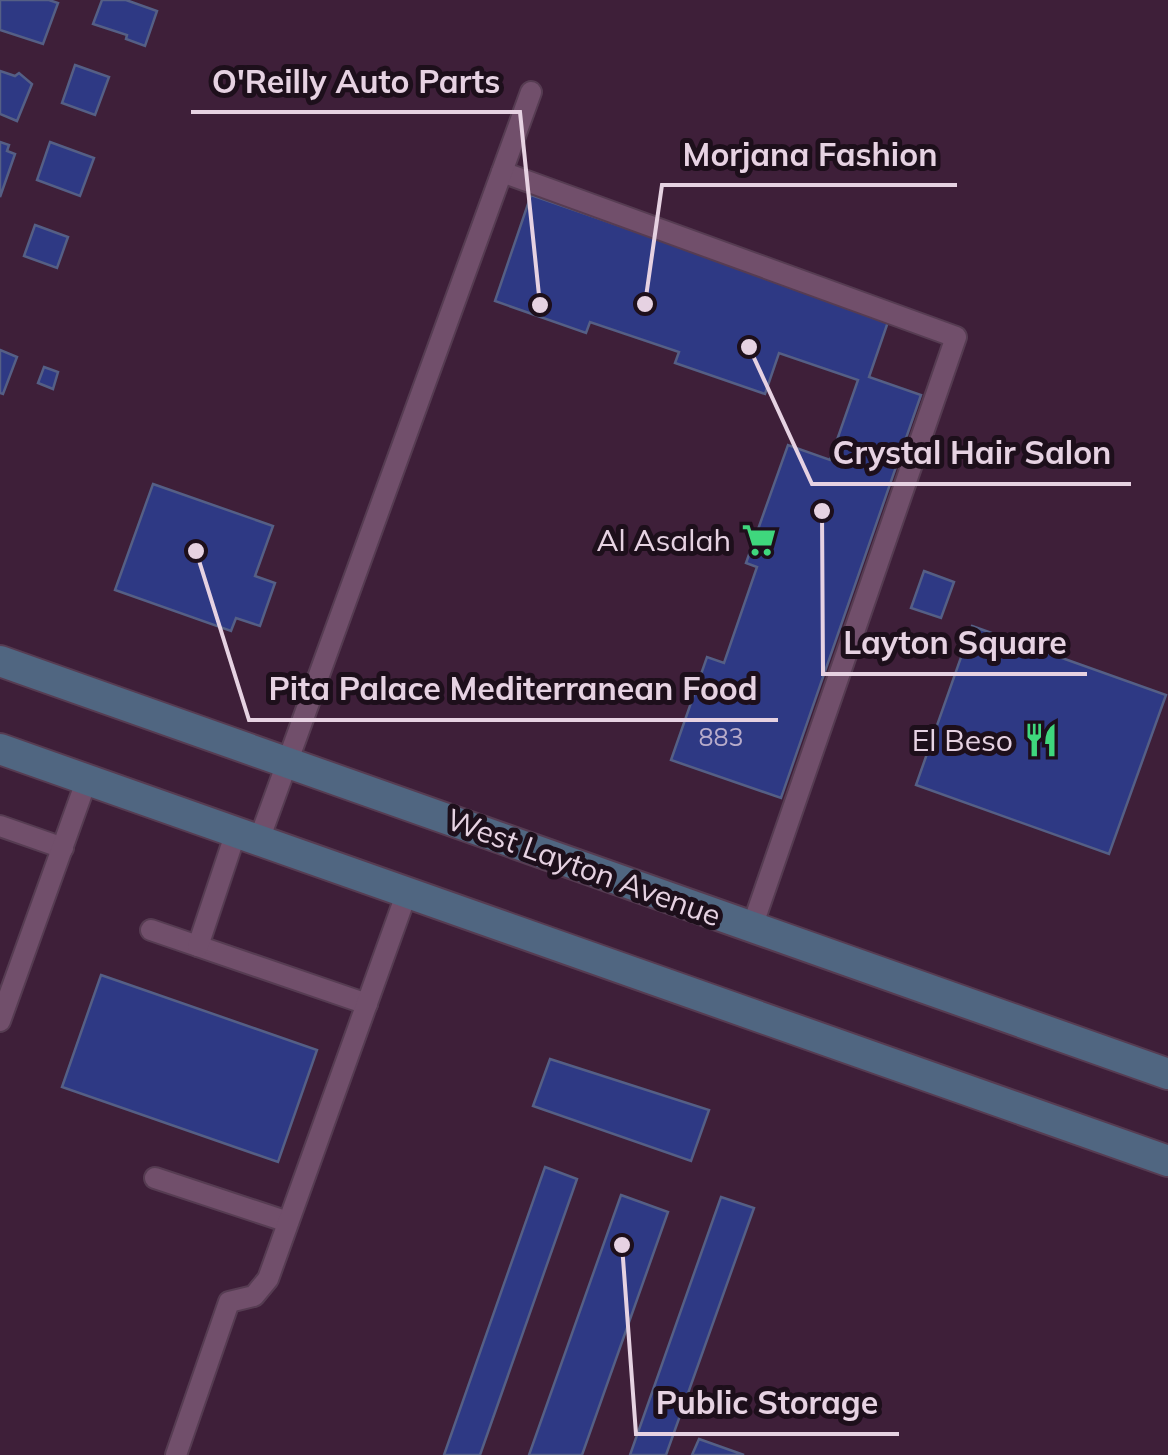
<svg xmlns="http://www.w3.org/2000/svg" width="1168" height="1455" font-family="Mulish,sans-serif">
	<style>
		.building { fill: #2e3984; stroke: #555f85; stroke-width: 2.5 }
		.lines { fill: none; stroke-linecap: round; stroke-linejoin: round }
		.service-casing { stroke: #563c52; stroke-width: 24 }
		.secondary-casing { stroke: #563c52; stroke-width: 34 }
		.service { stroke: #714f6b; stroke-width: 20 }
		.secondary { stroke: #506681; stroke-width: 30 }
		.labels { text-anchor: middle; dominant-baseline: central; stroke-width: 10; stroke-linejoin: round; paint-order: stroke }
		.number-label { font-size: 25px; fill: #b8acca }
		.poi-label { font-size: 30px; fill: #e6d2e2; stroke: #1d0f1b; text-anchor: end }
		.street-label { font-size: 30px; fill: #e6d2e2; stroke: #1d0f1b }
		.leader { fill: none; stroke: #e6d2e2; stroke-width: 4 }
		.callout-dot { fill: #e6d2e2; stroke: #1d0f1b; stroke-width: 4 }
		.callout-label { font-size: 32px; text-anchor: middle; font-weight: bold; fill: #e6d2e2; stroke: #1d0f1b; stroke-width: 10; stroke-linejoin: round; paint-order: stroke }
	</style>
	<rect width="100%" height="100%" fill="#3e1f39"/>
	<g class="building">
		<polygon points="0,0 49,0 58,3 43,44 0,30"/>
		<polygon points="102,0 126,0 157,11 145,46 126,39 127,35 93,24"/>
		<polygon points="75,65 109,77 95,115 62,103"/>
		<polygon points="0,71 15,76 19,73 32,84 17,121 0,114"/>
		<polygon points="0,142 9,145 7,151 15,154 0,197"/>
		<polygon points="50,142 94,158 80,196 37,180"/>
		<polygon points="531,195 889,319 869,377 921,395 781,798 671,760 707,657 724,663 757,567 746,563 788,445 830,460 858,380 779,353 765,394 675,363 679,352 590,322 586,333 495,301"/>
		<polygon points="35,225 68,237 57,268 24,256"/>
		<polygon points="0,350 17,357 3,394 0,393"/>
		<polygon points="44,367 58,372 53,389 38,383"/>
		<polygon points="153,484 273,526 255,576 275,583 260,626 236,618 231,631 115,590"/>
		<polygon points="924,571 954,582 941,618 911,608"/>
		<polygon points="972,626 1166,695 1109,854 916,785"/>
		<polygon points="101,975 317,1050 278,1162 62,1087"/>
		<polygon points="550,1059 709,1110 691,1161 533,1106"/>
		<polygon points="545,1167 577,1179 480,1455 444,1455"/>
		<polygon points="621,1195 668,1212 582,1455 529,1455"/>
		<polygon points="721,1197 754,1208 666,1455 630,1455"/>
		<polygon points="699,1439 744,1455 692,1455"/>
	</g>
	<g class="lines">
		<g class="service-casing">
			<g id="service">
				<polyline points="502,172 956,337 752,927"/>
				<polyline points="0,826 63,848"/>
				<polyline points="259,840 531,92"/>
				<polyline points="151,930 367,1004"/>
				<polyline points="198,946 236,832"/>
				<polyline points="0,1021 87,779"/>
				<polyline points="155,1178 288,1222"/>
				<polyline points="176,1455 229,1302 254,1296 268,1279 407,892"/>
			</g>
		</g>
		<g class="secondary-casing">
			<g id="secondary">
				<polyline points="0,661 1168,1074"/>
				<polyline points="0,749 1168,1161"/>
			</g>
		</g>
		<use href="#service" class="service"/>
		<use href="#secondary" class="secondary"/>
	</g>
	<defs>
		<g id="supermarket-bare" transform="scale(2.7)"><path d="M-6-5.5h2.5l.6 2H6L4.5 2H-2.5L-4.4-4H-6ZM-1.5 3.2a1.3 1.3 0 1 0 .1 0ZM3 3.2a1.3 1.3 0 1 0 .1 0Z" fill="#3fd77d" stroke="#1d0f1b" stroke-width="2.5" paint-order="stroke"/></g>
		<g id="restaurant-bare" transform="scale(2.7)"><path d="M-5-6h1v4h1v-4h1v4h1v-4h1v5L-1.5 .5V6h-2V.5L-5-1ZM5-6V6H3V1.5H1.5Q1.5-4 5-6Z" fill="#3fd77d" stroke="#1d0f1b" stroke-width="2.5" paint-order="stroke"/></g>
	</defs>
	<g fill-rule="evenodd">
		<use href="#supermarket-bare" x="759" y="540"/>
		<use href="#restaurant-bare" x="1041" y="740"/>
	</g>
	<g class="labels">
		<g class="number-label">
			<text x="721" y="736">883</text>
		</g>
		<g class="poi-label">
			<text x="731" y="540">Al Asalah</text>
			<text x="1013" y="740">El Beso</text>
		</g>
		<g class="street-label">
			<text transform="translate(584 867) rotate(20)">West Layton Avenue</text>
		</g>
	</g>
	<path class="leader" d="M540 305L520 112H191M645 304L662 185H957M749 347L812 484H1131M822 511L823 674H1087M196 551L249 720H778M622 1245L636 1434H899"/>
	<g class="callout-dot">
		<circle cx="540" cy="305" r="10"/>
		<circle cx="645" cy="304" r="10"/>
		<circle cx="749" cy="347" r="10"/>
		<circle cx="822" cy="511" r="10"/>
		<circle cx="196" cy="551" r="10"/>
		<circle cx="622" cy="1245" r="10"/>
	</g>
	<g class="callout-label">
		<text x="356" y="93">O'Reilly Auto Parts</text>
		<text x="810" y="166">Morjana Fashion</text>
		<text x="972" y="464">Crystal Hair Salon</text>
		<text x="955" y="654">Layton Square</text>
		<text x="513" y="700">Pita Palace Mediterranean Food</text>
		<text x="767" y="1414">Public Storage</text>
	</g>
</svg>
